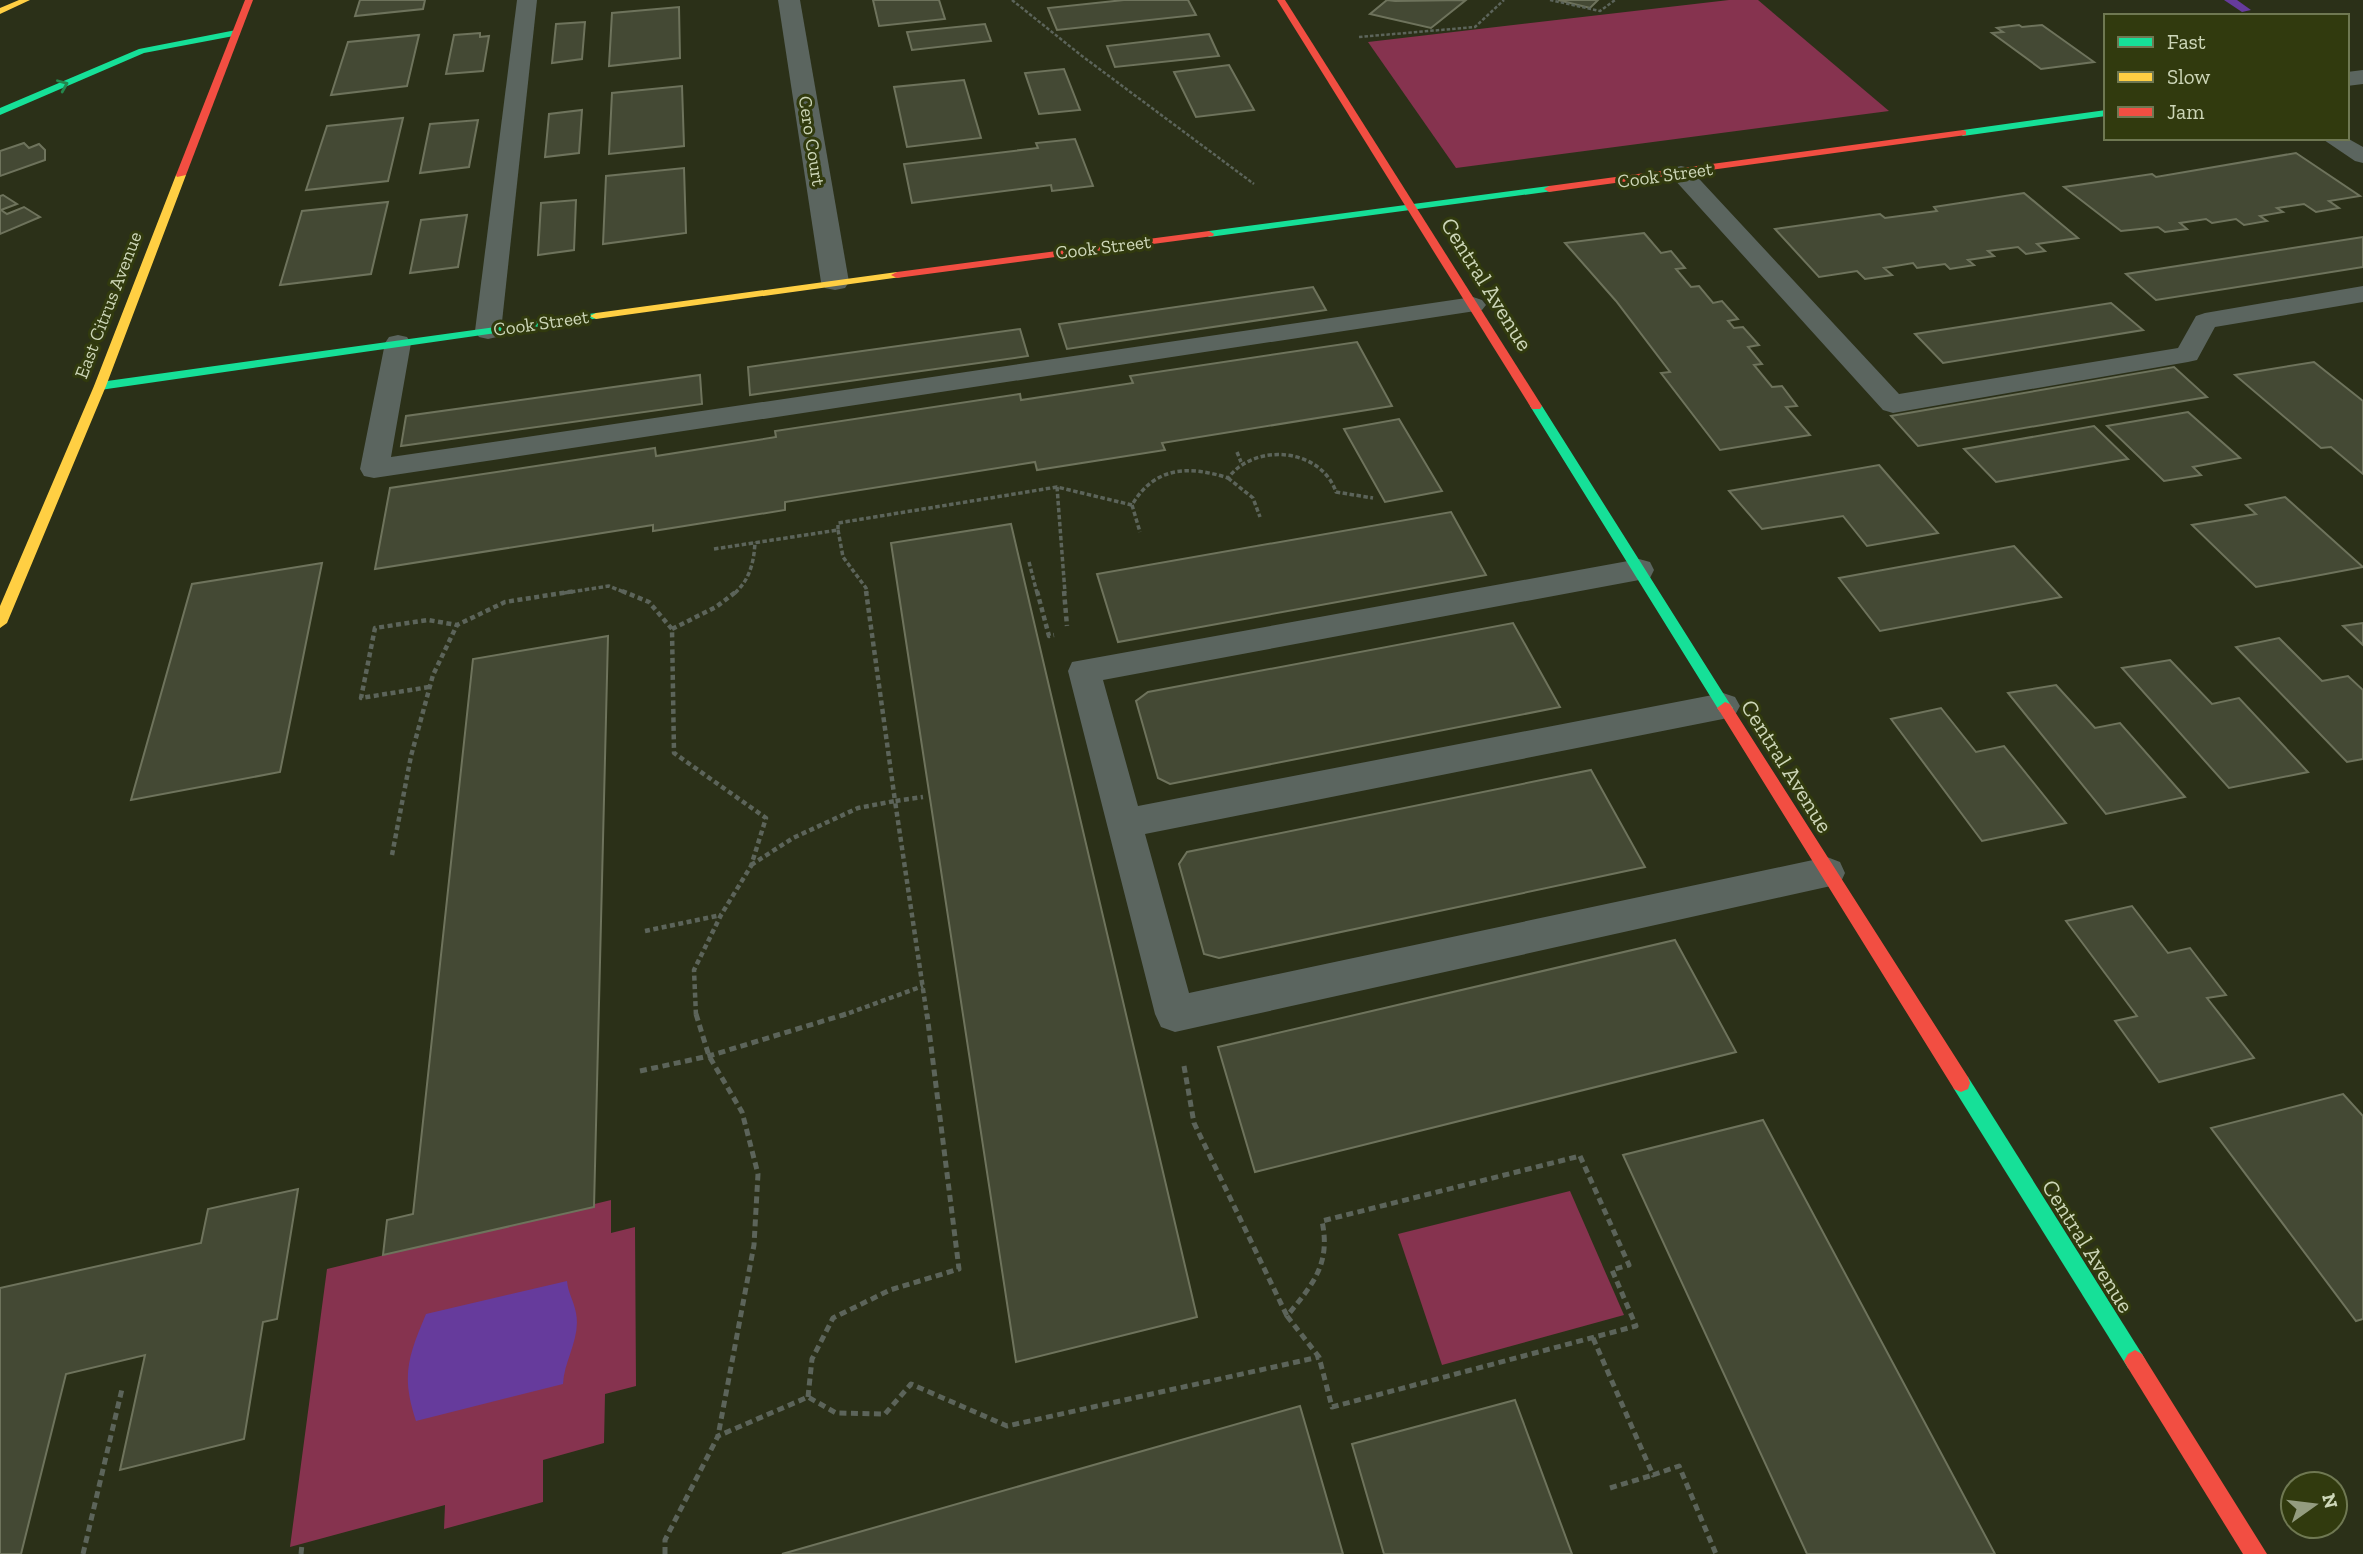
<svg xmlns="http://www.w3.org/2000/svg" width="2363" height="1554" font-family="'Zilla Slab',serif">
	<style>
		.green { fill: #86334f }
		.water { fill: #663b9c }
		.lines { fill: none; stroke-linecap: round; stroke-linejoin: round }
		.stream { fill: #663b9c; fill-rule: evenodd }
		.building { fill: #444934; stroke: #6e735c; stroke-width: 2 }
		.path-far3 { stroke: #5c645a; stroke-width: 2.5; stroke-dasharray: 3.5 2; stroke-linecap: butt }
		.path-far2 { stroke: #5c645a; stroke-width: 3.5; stroke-dasharray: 4.5 2.5; stroke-linecap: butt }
		.path-far1 { stroke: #5c645a; stroke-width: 4.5; stroke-dasharray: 5 3.5; stroke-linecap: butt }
		.path { stroke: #5c645a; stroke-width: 5; stroke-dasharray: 7 4.5; stroke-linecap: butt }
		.lane { fill: #5b655f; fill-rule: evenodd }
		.street { fill: #5b655f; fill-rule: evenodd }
		.fast { fill: #16e098; fill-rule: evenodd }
		.slow { fill: #ffcf43; fill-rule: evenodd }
		.jam { fill: #f24e42; fill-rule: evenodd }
		.oneway { stroke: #25854c }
		.labels { text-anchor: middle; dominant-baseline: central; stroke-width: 6; stroke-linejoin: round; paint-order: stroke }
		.far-street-label { font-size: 19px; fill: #cdd6b8; stroke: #313a0e }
		.street-label { font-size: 23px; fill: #cdd6b8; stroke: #313a0e }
	</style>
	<rect width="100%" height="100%" fill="#2b3018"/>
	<g class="green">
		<polygon points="1729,0 1758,0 1889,111 1456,168 1368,42"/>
		<polygon points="1570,1191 1624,1315 1442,1365 1398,1234"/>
		<polygon points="611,1200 611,1233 635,1227 636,1386 605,1394 604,1443 543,1460 543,1502 444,1529 445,1505 290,1547 327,1269"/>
	</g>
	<path class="water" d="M567,1281C568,1293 574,1301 576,1313C581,1338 564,1360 563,1384L416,1421C401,1376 408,1357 426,1314Z"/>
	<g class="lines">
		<polygon class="stream" points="2224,0 2237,0 2251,10 2242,12"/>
	</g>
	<g class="building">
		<polygon points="360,0 425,0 423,9 355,16"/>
		<polygon points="873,0 939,0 945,19 879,26"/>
		<polygon points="1124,0 1188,0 1196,15 1057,30 1048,8"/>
		<polygon points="1387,0 1395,1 1466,0 1431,28 1370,14"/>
		<polygon points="1558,0 1598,0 1590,8"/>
		<polygon points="679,7 680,58 609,66 612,13"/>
		<polygon points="585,22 582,59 552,63 556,24"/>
		<polygon points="985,24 991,41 912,50 907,32"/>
		<polygon points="2019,25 2022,27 2042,25 2094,62 2041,69 1992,33 2003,32 1997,28"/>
		<polygon points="480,33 480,37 489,36 483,71 446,74 454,35"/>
		<polygon points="1209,34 1219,56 1115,67 1107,46"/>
		<polygon points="419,35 407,86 331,95 348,42"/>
		<polygon points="1229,65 1254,110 1196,117 1174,72"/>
		<polygon points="1064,69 1080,110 1039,114 1025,73"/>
		<polygon points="964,80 981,138 907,147 894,87"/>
		<polygon points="682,86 684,146 609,154 612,93"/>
		<polygon points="582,110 579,153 545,157 549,114"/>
		<polygon points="403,118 388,181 306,190 327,126"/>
		<polygon points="478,120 469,167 420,173 430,124"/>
		<polygon points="1075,139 1093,186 1052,191 1051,185 912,203 904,164 1038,148 1036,143"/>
		<polygon points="24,143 29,148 39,144 45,150 45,160 0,176 0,151"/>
		<polygon points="2296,153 2360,196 2329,201 2339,208 2316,212 2304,204 2277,208 2283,212 2260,216 2267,221 2244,225 2236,219 2212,223 2206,219 2180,223 2187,229 2165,232 2158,227 2121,231 2064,187 2152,174 2156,177"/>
		<polygon points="684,168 686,233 603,244 606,176"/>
		<polygon points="2024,193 2078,238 2037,244 2045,251 2026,254 2018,247 1988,251 1994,256 1968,260 1974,265 1950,269 1945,264 1917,268 1913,263 1884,268 1892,275 1865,279 1857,271 1819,277 1775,229 1880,214 1885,218 1937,211 1934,207"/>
		<polygon points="3,195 17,204 1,210 7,214 24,207 40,217 0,234 0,196"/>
		<polygon points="576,200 574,250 538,255 541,203"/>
		<polygon points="388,202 371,274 280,285 302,211"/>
		<polygon points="467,215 458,267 410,273 421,220"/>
		<polygon points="1644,233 1661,253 1671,251 1685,268 1676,269 1691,287 1699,286 1713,303 1722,301 1738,319 1728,321 1734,328 1743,327 1759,345 1748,347 1762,364 1754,365 1772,387 1782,386 1797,406 1786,407 1810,435 1720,450 1661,373 1670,372 1616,301 1565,243"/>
		<polygon points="2363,237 2363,267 2156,300 2126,274"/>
		<polygon points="1313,287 1326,310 1067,349 1059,324"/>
		<polygon points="2111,303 2143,330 1943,363 1915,334"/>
		<polygon points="1020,329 1028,356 750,395 748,367"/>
		<polygon points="1357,342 1392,406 1162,443 1165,450 1037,470 1035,462 785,502 785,510 653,531 653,525 375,569 390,488 655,448 656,456 776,437 775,431 1020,394 1021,400 1133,383 1130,376"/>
		<polygon points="2314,362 2363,401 2363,474 2331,447 2321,448 2235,375"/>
		<polygon points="2174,367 2207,397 1918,446 1891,416"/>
		<polygon points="700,375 702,404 401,446 406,416"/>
		<polygon points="2188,412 2240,458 2193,467 2201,475 2164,481 2107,426"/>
		<polygon points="1399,419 1442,491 1385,502 1344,429"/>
		<polygon points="2094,426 2128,459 1996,482 1964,449"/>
		<polygon points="1879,465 1938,533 1867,546 1843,516 1762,529 1729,491"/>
		<polygon points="2285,497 2363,567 2256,587 2192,525 2256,514 2246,505"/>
		<polygon points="1451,512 1486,575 1118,642 1097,574"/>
		<polygon points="1011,524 1197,1317 1016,1362 891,543"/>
		<polygon points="2014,546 2061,597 1880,631 1839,578"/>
		<polygon points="322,563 280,772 131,800 192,584"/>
		<polygon points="1513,623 1560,707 1170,784 1158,778 1136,701 1148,692"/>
		<polygon points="2363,623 2363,645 2343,626"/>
		<polygon points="608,636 594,1207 383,1255 387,1220 413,1214 473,659"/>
		<polygon points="2279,638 2322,681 2348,676 2363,690 2363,759 2347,762 2236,647"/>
		<polygon points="2170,660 2212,704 2239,698 2308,772 2229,788 2122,668"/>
		<polygon points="2056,685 2095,728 2120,723 2185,797 2106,814 2008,693"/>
		<polygon points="1941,708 1976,752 2004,746 2066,823 1982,841 1891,719"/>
		<polygon points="1591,770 1645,867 1219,958 1204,954 1179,864 1187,852"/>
		<polygon points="2132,906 2168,953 2190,948 2226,995 2207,998 2254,1058 2159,1082 2115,1021 2137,1016 2066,921"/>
		<polygon points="1675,940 1736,1052 1255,1172 1218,1047"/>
		<polygon points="2343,1094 2363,1116 2363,1319 2356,1321 2211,1128"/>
		<polygon points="1763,1120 1995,1554 1807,1554 1623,1155"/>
		<polygon points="298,1189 277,1319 263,1322 244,1439 120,1470 145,1355 66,1374 21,1554 0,1554 0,1288 201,1243 208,1209"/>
		<polygon points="1515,1400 1572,1554 1384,1554 1352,1444"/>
		<polygon points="1300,1406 1343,1554 782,1554"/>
	</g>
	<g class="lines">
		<g class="path-far3">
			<polyline points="1012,0 1082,56 1254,184"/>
			<polyline points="1550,0 1600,11 1615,0"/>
			<polyline points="1359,37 1475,27 1504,0"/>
		</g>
		<g class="path-far2">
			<polyline points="1237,452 1241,462"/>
			<polyline points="1228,478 1253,498 1260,517"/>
			<polyline points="1057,487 1065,593"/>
			<polyline points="1132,505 1140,532"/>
			<polyline points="838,530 843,557 866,588 867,593"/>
			<path d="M714,549L838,530V523L1057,487L1132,505C1154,467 1188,465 1228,478C1255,442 1321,448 1336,492L1373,498"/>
			<polyline points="1029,562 1037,593"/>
			<polyline points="564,593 609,586 626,593"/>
			<path d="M735,593C750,579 754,562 755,542"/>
		</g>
		<g class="path-far1">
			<polyline points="622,591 649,602 672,629 674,753 766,818 751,866 721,915 694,970 696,1016"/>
			<polyline points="866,591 895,801 923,797"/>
			<polyline points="1037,591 1049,636 1054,635"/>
			<polyline points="1064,591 1067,626"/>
			<polyline points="672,629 716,607 737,591"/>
			<polyline points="429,687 361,698 375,628 428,620 457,625"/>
			<polyline points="392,855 411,756 433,675 457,625 505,602 575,591"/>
			<polyline points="751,865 793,838 858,808 895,801 927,1016"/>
			<polyline points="645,931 721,915"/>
			<polyline points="841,1016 923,986"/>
		</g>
		<g class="path">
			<polyline points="696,1014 709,1056 742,1112 758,1174 754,1245 718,1436"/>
			<polyline points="1184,1066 1194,1123 1287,1316"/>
			<polyline points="640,1071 709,1056 846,1014"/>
			<path d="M1580,1156L1629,1265L1612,1270L1636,1326L1332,1407L1319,1357L1287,1316C1313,1284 1331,1264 1322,1221Z"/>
			<polyline points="1593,1338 1653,1475 1679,1466 1716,1554"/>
			<polyline points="808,1397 812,1359 833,1318 890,1290 959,1269 927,1014"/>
			<polyline points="1610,1488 1653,1475"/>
			<polyline points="83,1554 122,1389"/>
			<polyline points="301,1554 302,1544"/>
			<polyline points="665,1554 665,1540 718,1436 808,1397 836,1413 885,1414 911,1384 1007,1426 1319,1357"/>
		</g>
		<g class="lane">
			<polygon points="517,0 537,0 501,331 497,337 488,339 479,337 475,331"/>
			<polygon points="2321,138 2347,138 2363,147 2363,163 2355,161"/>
			<polygon points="1681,166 1689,168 1899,394 2178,348 2196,316 2205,313 2363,286 2363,302 2215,327 2197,360 2188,362 1893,413 1883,410 1673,178 1670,173 1673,168"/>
			<polygon points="1473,297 1482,300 1486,305 1482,310 374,478 364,476 360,469 385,343 389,337 398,335 407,337 411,343 391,457"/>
			<polygon points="1639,559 1650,562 1654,570 1650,578 1103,680 1138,806 1723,693 1735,697 1740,706 1735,715 1723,719 1145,834 1189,993 1827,857 1840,862 1845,873 1840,884 1175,1032 1161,1027 1155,1014 1068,671 1072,662"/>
		</g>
		<g class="street">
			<polygon points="778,0 800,0 849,282 845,288 835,290 825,288 821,282"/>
			<polygon points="2363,70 2363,84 2347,86 2347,72"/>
		</g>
		<g class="fast">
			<polygon points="236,30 240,33 239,35 144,53 0,115 0,108 139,49"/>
			<polygon points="2106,110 2106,116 1963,136 1958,133 1963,130"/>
			<polygon points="1549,186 1553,187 1553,191 1209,237 1204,234 1209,231"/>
			<polygon points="596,313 600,314 600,318 100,390 94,386 100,382"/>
			<polygon points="1536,402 1542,406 1730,704 1733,708 1730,712 1720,712 1530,406"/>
			<polygon points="1961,1074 1968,1077 2142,1354 2146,1361 2142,1368 2135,1372 2128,1368 1954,1089 1952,1083 1954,1077"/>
		</g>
		<g class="slow">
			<polygon points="19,0 30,0 0,14 0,8"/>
			<polygon points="181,172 186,175 106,386 7,623 0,628 0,606 94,386 176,175"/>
			<polygon points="897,272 901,273 901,277 596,319 590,316 596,313"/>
		</g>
		<g class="jam">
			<polygon points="245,0 253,0 186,175 177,177 176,175"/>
			<polygon points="1277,0 1285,0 1542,406 1540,409 1532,409 1530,406"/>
			<polygon points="1963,130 1966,131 1966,135 1549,192 1544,189 1549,186"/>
			<polygon points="1209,231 1214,234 1213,236 897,278 891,275 897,272"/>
			<polygon points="1725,702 1730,704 1968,1077 1970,1083 1968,1089 1961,1092 1954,1089 1720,712 1717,708"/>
			<polygon points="2135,1350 2142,1354 2267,1554 2243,1554 2128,1368 2124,1361 2128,1354"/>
		</g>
	</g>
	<defs><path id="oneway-chevron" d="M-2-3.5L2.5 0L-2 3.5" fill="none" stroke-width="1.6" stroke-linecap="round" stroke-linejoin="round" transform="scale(1.75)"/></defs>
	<use class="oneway" href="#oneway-chevron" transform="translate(63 85) rotate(-23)"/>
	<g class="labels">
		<g class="far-street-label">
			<text transform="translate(812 141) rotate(81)">Cero Court</text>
			<text transform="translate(1665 175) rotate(-8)">Cook Street</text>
			<text transform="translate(1103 247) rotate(-7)">Cook Street</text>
			<text transform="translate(108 305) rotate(-69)">East Citrus Avenue</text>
			<text transform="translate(541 323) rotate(-8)">Cook Street</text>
		</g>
		<g class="street-label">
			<text transform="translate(1487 284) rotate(58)">Central Avenue</text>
			<text transform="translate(1787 766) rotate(58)">Central Avenue</text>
			<text transform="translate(2088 1246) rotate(58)">Central Avenue</text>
		</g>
	</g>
	<rect x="2104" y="14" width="245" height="126" fill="#313a0e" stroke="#6f7852" stroke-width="2"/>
	<rect x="2118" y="37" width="35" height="10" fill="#16e098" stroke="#6f7852" stroke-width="2"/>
	<text x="2167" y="49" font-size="21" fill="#cdd6b8">Fast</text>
	<rect x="2118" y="72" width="35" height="10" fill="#ffcf43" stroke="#6f7852" stroke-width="2"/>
	<text x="2167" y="84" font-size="21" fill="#cdd6b8">Slow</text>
	<rect x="2118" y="107" width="35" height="10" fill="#f24e42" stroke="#6f7852" stroke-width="2"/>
	<text x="2167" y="119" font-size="21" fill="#cdd6b8">Jam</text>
	<g transform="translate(2314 1505) rotate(76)"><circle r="33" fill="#313a0e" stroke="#6f7852" stroke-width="2"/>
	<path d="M0-5L12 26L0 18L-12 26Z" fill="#949c80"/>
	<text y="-10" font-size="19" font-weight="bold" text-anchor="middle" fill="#cdd6b8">N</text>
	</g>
</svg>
